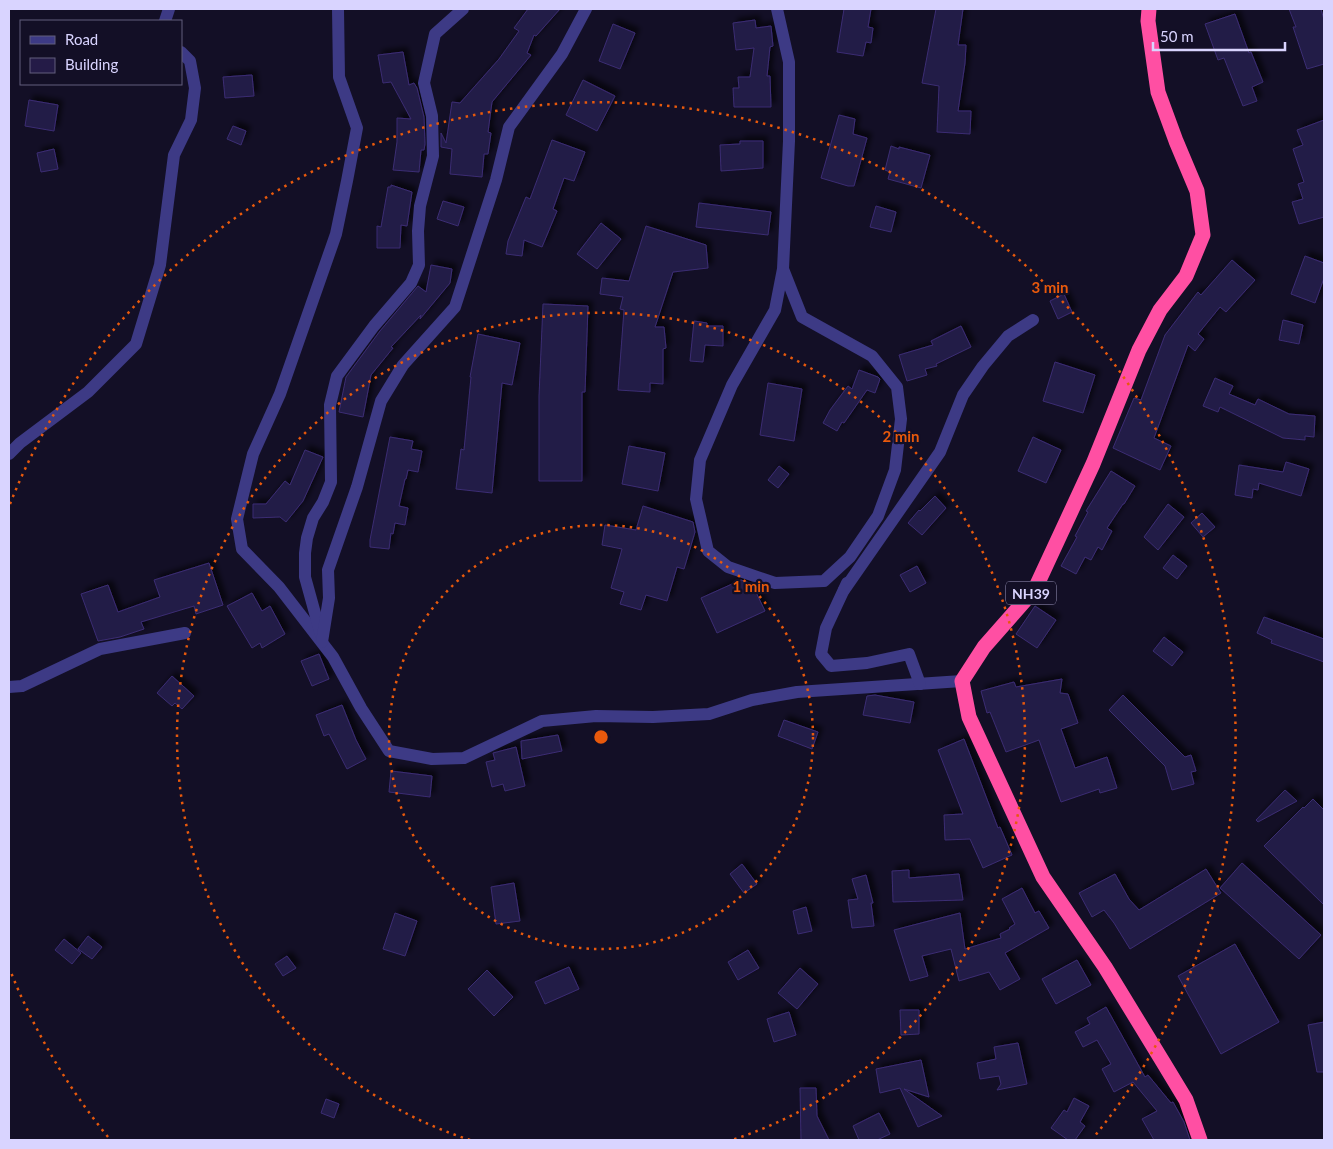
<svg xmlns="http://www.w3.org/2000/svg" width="1333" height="1149" font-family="Lato,sans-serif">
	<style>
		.building { fill: #241b47; stroke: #3b2d73; filter: url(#shadow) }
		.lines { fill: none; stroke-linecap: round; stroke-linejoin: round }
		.minor { stroke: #3d3a85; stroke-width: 12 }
		.highway { stroke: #ff4fa3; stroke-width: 15 }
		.ring { fill: none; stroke: #e8590c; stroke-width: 2.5; stroke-dasharray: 2.5 5 }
		.labels { text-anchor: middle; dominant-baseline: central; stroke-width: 4.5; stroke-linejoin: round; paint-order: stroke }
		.shield { fill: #130f26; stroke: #9e99be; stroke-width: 1 }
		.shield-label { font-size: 14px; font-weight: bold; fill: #d9d4ff }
		.centre { fill: #e8590c; stroke: #130f26; stroke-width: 2.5 }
		.ring-label { font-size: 15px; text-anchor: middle; font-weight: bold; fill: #e8590c; stroke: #130f26; stroke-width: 4.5; stroke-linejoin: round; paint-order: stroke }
	</style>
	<defs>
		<filter id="shadow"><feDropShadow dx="4.5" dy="-4.5" stdDeviation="2.5" flood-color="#0009"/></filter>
	</defs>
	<rect width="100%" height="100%" fill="#130f26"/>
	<g class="building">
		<polygon points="528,9 560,9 536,36 534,35 527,53 531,55 492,102 488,132 491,133 488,154 484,154 482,177 450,174 452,149 441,147 441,133 446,143 452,102 460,103 499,59 519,31 514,28"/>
		<polygon points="844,9 871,9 868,27 873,28 871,43 866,42 863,56 837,52"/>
		<polygon points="936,9 963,9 958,45 966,45 965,63 958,111 971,111 970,134 937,132 939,86 922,83"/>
		<polygon points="1289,9 1321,9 1324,20 1324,64 1307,69 1293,27 1296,27"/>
		<polygon points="1235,14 1249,53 1251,52 1263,82 1252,87 1257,101 1243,106 1224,58 1218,60 1205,24"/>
		<polygon points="755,20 756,28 771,26 773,46 770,47 767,76 770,76 771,107 734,107 733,88 739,88 738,77 750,77 754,48 736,50 733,23"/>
		<polygon points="613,24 635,33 620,69 599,61"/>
		<polygon points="403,52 409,85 414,83 417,88 424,117 425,144 424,150 421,150 419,172 393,170 397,142 397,118 411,119 391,82 383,83 378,55"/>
		<polygon points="252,75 254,96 225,98 223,77"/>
		<polygon points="583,80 615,96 597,131 566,115"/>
		<polygon points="29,100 58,105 54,131 25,126"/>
		<polygon points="839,115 855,119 853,134 867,138 854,186 848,186 821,178"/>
		<polygon points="1324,120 1324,217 1299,224 1292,202 1303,199 1298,184 1304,182 1293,149 1303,145 1297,130"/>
		<polygon points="233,126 246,131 241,145 227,139"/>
		<polygon points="552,140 585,152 574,181 564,178 553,209 557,211 542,247 524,240 522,256 506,254 508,241 526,197 530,199"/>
		<polygon points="740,141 763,141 763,168 721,171 720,145 740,144"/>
		<polygon points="891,146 899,149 899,147 930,155 921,188 888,179 890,172 885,170"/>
		<polygon points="54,149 58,169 41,172 37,153"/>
		<polygon points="391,185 412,192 407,226 401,225 400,248 377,248 377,226 381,227 388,187 391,187"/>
		<polygon points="443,201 464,207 458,226 437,219"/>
		<polygon points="699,203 771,212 768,235 696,227"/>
		<polygon points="876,206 896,212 891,232 870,227"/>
		<polygon points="601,223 621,239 597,269 577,254"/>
		<polygon points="646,226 706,245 708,268 673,272 655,327 664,327 666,348 663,349 663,384 650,383 650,392 618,390 624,310 620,309 623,297 600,294 602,278 629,281"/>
		<polygon points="1305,256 1324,263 1324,278 1315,303 1291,294"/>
		<polygon points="1232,260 1255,280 1226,312 1220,307 1198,334 1204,339 1195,351 1188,345 1154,438 1171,446 1160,470 1113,448 1134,398 1141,400 1165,335 1198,292 1201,295"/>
		<polygon points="431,265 452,269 450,283 420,319 421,315 391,347 393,348 371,375 363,417 339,412 346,377 380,331 418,286 426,292"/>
		<polygon points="1064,294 1072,312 1058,319 1050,301"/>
		<polygon points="543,304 588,306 585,392 582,392 582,481 539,481 539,396"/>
		<polygon points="1283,320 1303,325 1299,344 1279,340"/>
		<polygon points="694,321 707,323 707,326 723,326 723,346 705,345 703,362 690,361"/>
		<polygon points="961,326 971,347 936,364 937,366 925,369 927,375 907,381 899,355 933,345 931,341"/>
		<polygon points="478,334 520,343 512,385 502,383 492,493 456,489 461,449 464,450 471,377 470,377"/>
		<polygon points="1055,362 1095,375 1083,413 1043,401"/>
		<polygon points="859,370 878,377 880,379 875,393 867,390 844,423 842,422 837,431 823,423 830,410 848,386 852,389"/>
		<polygon points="1215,378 1233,386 1229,394 1255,405 1258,399 1289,414 1315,416 1314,437 1305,436 1305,440 1283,438 1220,407 1218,412 1203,406"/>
		<polygon points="768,383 802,389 794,441 760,435"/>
		<polygon points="390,437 413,441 411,449 422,451 418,472 408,470 406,479 405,479 399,506 408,508 405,525 395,523 393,534 391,533 389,549 370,547 370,540"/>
		<polygon points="1033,437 1061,450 1046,483 1018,471"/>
		<polygon points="629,446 665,453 658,491 622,484"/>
		<polygon points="305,450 323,457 303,501 286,522 280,517 253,518 253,504 266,504 285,481 290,485"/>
		<polygon points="1286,462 1309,469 1301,496 1259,483 1258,490 1253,489 1252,498 1235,495 1239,465 1283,472"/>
		<polygon points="779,466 789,474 778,488 768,480"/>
		<polygon points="1111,471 1135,486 1124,504 1123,504 1107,528 1112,531 1102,550 1098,547 1091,560 1085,557 1076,574 1061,566 1077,537 1075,536 1088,512 1086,511"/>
		<polygon points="935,496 946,508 922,535 908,523 919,510 920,511"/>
		<polygon points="1168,504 1184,517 1158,550 1144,537"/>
		<polygon points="643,506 693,522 695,532 684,569 677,567 667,601 646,595 641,610 620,604 624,592 611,588 622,549 602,545 605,525 636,530"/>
		<polygon points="1202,513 1215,527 1203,537 1191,523"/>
		<polygon points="1173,555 1187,566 1177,579 1163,568"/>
		<polygon points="209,563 223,605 196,614 194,606 141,622 144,629 120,637 98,641 81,594 108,585 118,612 160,597 154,580"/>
		<polygon points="917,566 926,583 910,592 900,575"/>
		<polygon points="741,580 752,584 765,611 717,633 701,598"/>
		<polygon points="252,593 262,611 270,606 285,634 262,648 260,643 252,648 227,606"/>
		<polygon points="1035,606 1056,620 1037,648 1016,634"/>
		<polygon points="1264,617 1324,639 1324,662 1271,643 1272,640 1257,633"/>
		<polygon points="1164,637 1183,652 1172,666 1153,651"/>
		<polygon points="319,654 329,679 312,686 301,661"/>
		<polygon points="172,676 194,696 182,709 175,703 172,706 157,693"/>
		<polygon points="1062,679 1060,693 1068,694 1078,723 1061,729 1075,768 1107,757 1117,788 1100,793 1099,789 1061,802 1039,740 1006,752 990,712 987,713 981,691 1014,682 1016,687"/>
		<polygon points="875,695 914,702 910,723 863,715 867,696"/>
		<polygon points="1123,695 1185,757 1191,755 1196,771 1191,772 1194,784 1172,790 1165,766 1109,710"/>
		<polygon points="342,705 356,740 366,759 347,769 329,734 324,736 316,715"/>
		<polygon points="784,720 818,732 812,749 778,736"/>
		<polygon points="558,735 562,751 522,759 521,741"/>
		<polygon points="964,739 998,828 1000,827 1012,855 983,868 970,839 945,840 944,815 963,814 938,750"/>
		<polygon points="516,747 525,786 505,791 503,784 492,787 486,762 495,760 493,753"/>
		<polygon points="391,771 432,776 430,797 389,792"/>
		<polygon points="1285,790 1297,801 1258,822 1256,820"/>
		<polygon points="1313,799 1324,810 1324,905 1264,846 1303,807 1304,808"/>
		<polygon points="1242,863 1321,935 1299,959 1220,888"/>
		<polygon points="742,864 757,884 744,893 730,874"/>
		<polygon points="1206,869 1221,893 1130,949 1114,923 1104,910 1092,917 1079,893 1115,874 1129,899 1139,910"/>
		<polygon points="909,870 909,878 959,874 963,900 893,902 892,871"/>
		<polygon points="866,875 873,903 871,903 874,926 852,928 848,900 858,899 852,879"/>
		<polygon points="514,883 520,921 496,924 491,887"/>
		<polygon points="1022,888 1035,913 1039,911 1049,928 1005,953 1020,979 1000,990 989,972 959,981 951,949 922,956 928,976 910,981 894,930 960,913 965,949 1001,938 1000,934 1010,929 1009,928 1015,924 1002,899"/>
		<polygon points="806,907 812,931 798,934 793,911"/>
		<polygon points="395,913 417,921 405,956 383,949"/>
		<polygon points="88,936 102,947 92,959 78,949"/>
		<polygon points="64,939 81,953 72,964 55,950"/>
		<polygon points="1235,944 1279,1022 1221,1054 1178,976"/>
		<polygon points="748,950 759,968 738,980 728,962"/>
		<polygon points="287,956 296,968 283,976 275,964"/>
		<polygon points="1077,960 1091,985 1056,1004 1042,979"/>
		<polygon points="569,967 579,989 545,1004 535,982"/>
		<polygon points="800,968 818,984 797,1009 778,993"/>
		<polygon points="487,970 513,997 494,1016 468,989"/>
		<polygon points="1106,1007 1145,1077 1148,1075 1171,1103 1173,1102 1184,1122 1190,1140 1154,1140 1142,1119 1157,1111 1133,1082 1114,1092 1102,1069 1111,1064 1097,1040 1083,1047 1075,1032 1090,1024 1087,1018"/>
		<polygon points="900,1010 919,1010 919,1034 901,1035"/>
		<polygon points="789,1012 796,1035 774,1042 767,1019"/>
		<polygon points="1324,1022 1324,1072 1317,1072 1308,1025"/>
		<polygon points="1018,1043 1027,1084 997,1090 1001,1084 999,1076 980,1079 977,1063 996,1059 994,1047"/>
		<polygon points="921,1060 929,1097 904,1089 942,1116 918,1127 900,1088 880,1093 876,1069"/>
		<polygon points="800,1088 816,1088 817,1116 829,1140 801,1140"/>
		<polygon points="1074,1098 1089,1106 1080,1122 1085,1126 1075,1140 1068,1140 1051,1128 1064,1110 1067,1112"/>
		<polygon points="326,1099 339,1104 334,1118 321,1113"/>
		<polygon points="879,1113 890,1134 877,1140 859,1140 853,1126"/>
	</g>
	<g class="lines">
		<g class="minor">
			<polyline points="338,9 339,77 357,128 347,181 336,234 280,394 253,454 237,519 242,549 279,587 333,657 361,708 389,751 432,759 464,758 542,721 596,716 653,717 709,714 752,700 797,692 962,681"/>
			<polyline points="777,9 789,62 789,141 783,269 775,310 732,385 700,460 696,499 708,551 728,567 775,583 824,581 850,557 878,516 895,470 901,419 897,387 872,356 802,317 783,269"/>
			<polyline points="165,21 169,9"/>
			<polyline points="9,454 20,443 88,392 136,344 160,265 174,155 191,120 195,88 190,61 181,52"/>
			<polyline points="847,583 826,628 821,654 831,666 867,663 909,654 920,684"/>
			<polyline points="844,590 940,452 963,395 983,366 1008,336 1033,320"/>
			<polyline points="321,635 305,577 305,553 307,538 313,518 323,502 331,482 330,405 337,376 374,326 411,283 419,265 418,231 420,206 433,156 432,116 424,83 435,34 463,9"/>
			<polyline points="322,642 329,598 328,570 357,487 381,401 403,365 455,307 496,180 509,127 562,54 586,9"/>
			<polyline points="9,687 22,686 100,649 185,633"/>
		</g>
		<polyline class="highway" points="1149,9 1148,21 1158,92 1176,141 1197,191 1203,235 1186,276 1160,310 1139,350 1093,464 1035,589 984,647 962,681 969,717 1043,877 1105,967 1163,1062 1186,1100 1200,1140"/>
	</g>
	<g class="ring">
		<circle cx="601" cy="737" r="212"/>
		<path d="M470 1140A424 424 0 1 1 732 1140"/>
		<path d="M108 1137A635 635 0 0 1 10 970M10 504A635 635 0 1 1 1094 1137"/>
	</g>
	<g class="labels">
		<rect class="shield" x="1006" y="581.5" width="50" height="23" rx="4"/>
		<g class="shield-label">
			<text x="1031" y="593">NH39</text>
		</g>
	</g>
	<circle cx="601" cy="737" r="8" class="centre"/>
	<g class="ring-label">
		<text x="1050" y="293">3 min</text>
		<text x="901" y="442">2 min</text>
		<text x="751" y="592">1 min</text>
	</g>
	<rect width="1333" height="1149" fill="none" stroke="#d9d4ff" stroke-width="20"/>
	<rect x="20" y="20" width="162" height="65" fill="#130f26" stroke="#625e7d"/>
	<rect x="30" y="36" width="25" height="8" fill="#3d3a85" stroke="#625e7d"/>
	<text x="65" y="45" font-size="15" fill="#d9d4ff">Road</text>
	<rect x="30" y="58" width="25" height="15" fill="#241b47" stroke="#625e7d"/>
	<text x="65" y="70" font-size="15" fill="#d9d4ff">Building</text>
	<path d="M1153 42v8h132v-8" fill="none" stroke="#d9d4ff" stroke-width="2.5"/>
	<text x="1160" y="42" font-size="15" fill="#d9d4ff" stroke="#130f26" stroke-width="4" paint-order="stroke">50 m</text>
</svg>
